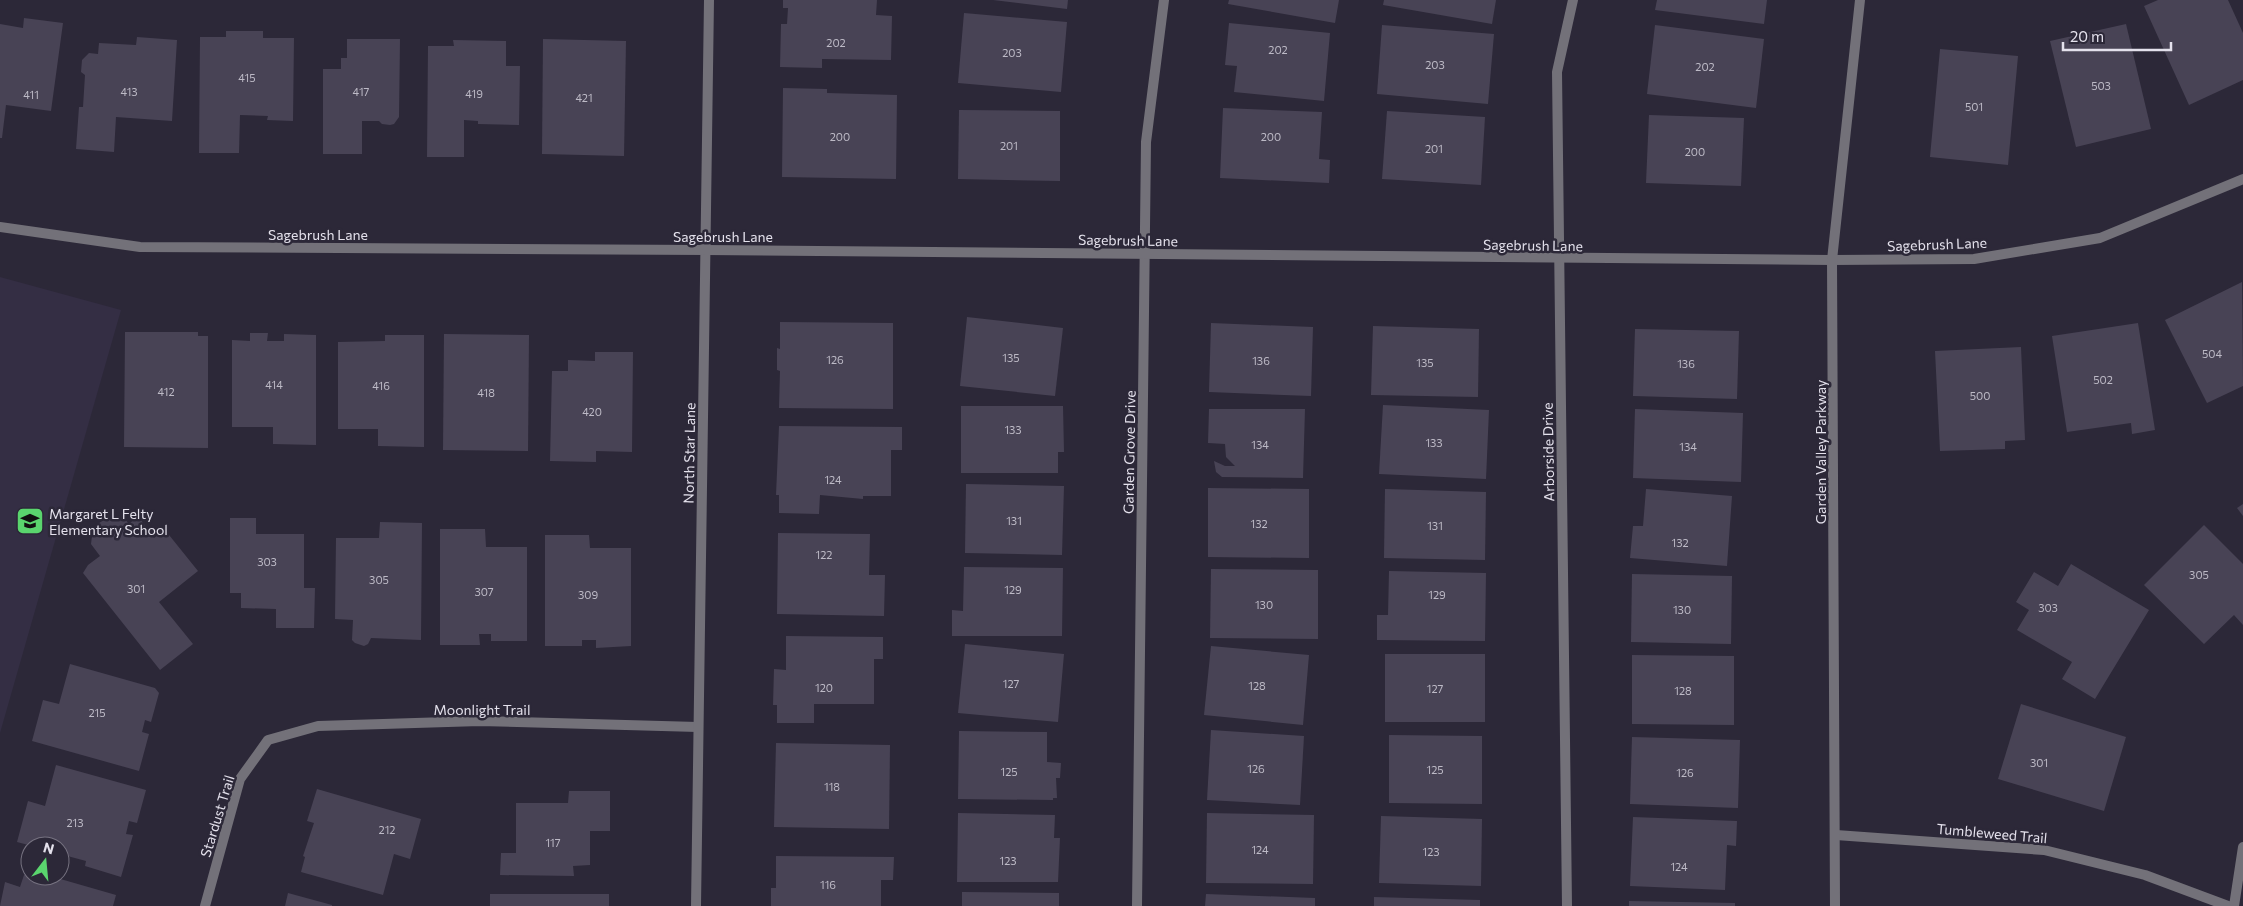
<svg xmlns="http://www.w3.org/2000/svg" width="2243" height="906" font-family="Commissioner,sans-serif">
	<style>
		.built { fill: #342e44 }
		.building { fill: #484355 }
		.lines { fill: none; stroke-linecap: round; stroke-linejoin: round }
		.minor { stroke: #737179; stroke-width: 10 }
		.tertiary { stroke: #737179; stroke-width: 10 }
		.labels { text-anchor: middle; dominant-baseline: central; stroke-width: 5; stroke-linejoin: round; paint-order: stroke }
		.number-label { font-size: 11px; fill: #bdbac6 }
		.street-label { font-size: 14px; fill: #e4e1ec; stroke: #2c2838 }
		.poi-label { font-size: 14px; fill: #e4e1ec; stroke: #2c2838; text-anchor: start }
	</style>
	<rect width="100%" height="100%" fill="#2c2838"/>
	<polygon class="built" points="0,277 121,310 0,733"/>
	<g class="building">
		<polygon points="783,0 877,0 876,15 892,16 891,60 822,59 822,68 780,67 781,24 787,24 788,8 783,8"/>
		<polygon points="993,0 1068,0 1067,9"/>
		<polygon points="1229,0 1339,0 1335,23 1228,4"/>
		<polygon points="1384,0 1496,0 1492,24 1383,5"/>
		<polygon points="1657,0 1767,0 1764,24 1655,10"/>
		<polygon points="2158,0 2228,0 2243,33 2243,80 2189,105 2144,6"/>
		<polygon points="964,13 1067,22 1061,92 958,83"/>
		<polygon points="24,18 63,23 51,111 6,105 2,138 0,138 0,24 23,28"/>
		<polygon points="1229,23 1330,33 1324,101 1234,92 1237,66 1225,65"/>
		<polygon points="2126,24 2151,129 2076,147 2050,41"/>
		<polygon points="1382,25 1494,34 1488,104 1377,94"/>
		<polygon points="1655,25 1764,39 1756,108 1647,94"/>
		<polygon points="226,31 263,31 263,38 294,38 293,121 267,120 268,116 240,115 239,153 199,153 200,37 226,37"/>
		<polygon points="137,37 177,40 172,121 116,117 114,152 76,149 79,107 83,107 85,75 81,72 82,60 89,53 98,54 99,43 136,45"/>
		<polygon points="347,39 400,39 399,117 394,124 390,125 382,124 379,121 362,121 362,154 323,154 323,69 341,69 341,58 347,58"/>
		<polygon points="543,39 626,41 624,156 542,154"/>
		<polygon points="453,40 506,41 506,66 520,66 519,125 478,124 478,121 464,120 464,157 427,157 428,46 454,46"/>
		<polygon points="1940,49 2018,56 2008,165 1930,157"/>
		<polygon points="783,88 827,89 827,93 897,95 896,179 782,177"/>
		<polygon points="1223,108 1322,112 1319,159 1330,160 1329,183 1220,178"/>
		<polygon points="959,110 1060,111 1060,181 958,179"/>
		<polygon points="1387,111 1485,117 1481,185 1382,179"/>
		<polygon points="1649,115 1744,118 1741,186 1646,183"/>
		<polygon points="2242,282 2243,386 2207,403 2165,320"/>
		<polygon points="967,317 1063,328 1055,396 960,386"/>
		<polygon points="780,322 893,323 893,409 779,408 780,371 777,370 777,348 780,349"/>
		<polygon points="1211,323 1313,327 1311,396 1209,392"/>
		<polygon points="2138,323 2155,430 2132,434 2131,423 2067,432 2052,336"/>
		<polygon points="1373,326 1479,329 1478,397 1371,395"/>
		<polygon points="1635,329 1739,331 1737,399 1633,396"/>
		<polygon points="125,332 198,332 198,336 208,336 208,448 124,447"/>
		<polygon points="250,333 268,333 267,341 284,341 284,334 316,335 316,445 273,444 273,427 232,427 232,340 250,341"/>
		<polygon points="444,334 529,335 528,451 443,450"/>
		<polygon points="385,335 424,335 424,447 378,446 378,429 338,429 338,342 385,341"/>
		<polygon points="2021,347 2025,440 2005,441 2005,449 1940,451 1935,351"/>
		<polygon points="595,352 633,352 632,452 596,451 596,462 550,461 552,371 568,371 568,360 595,361"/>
		<polygon points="1383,405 1489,410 1486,479 1379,474"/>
		<polygon points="961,406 1063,406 1064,452 1058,452 1058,473 961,473"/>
		<polygon points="1209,409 1305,409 1303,478 1222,477 1216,472 1214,461 1225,466 1235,466 1226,457 1225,444 1208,443"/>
		<polygon points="1635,409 1743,413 1741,482 1633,478"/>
		<polygon points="779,426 902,427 902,450 891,450 891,496 863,496 863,499 820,495 819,514 779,513 779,495 776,495"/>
		<polygon points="966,484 1064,486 1062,555 965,553"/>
		<polygon points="1208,488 1309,489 1309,558 1208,557"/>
		<polygon points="1385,489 1486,492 1485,560 1384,558"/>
		<polygon points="1646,489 1732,496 1727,566 1630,558 1633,526 1643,526"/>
		<polygon points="2243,504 2243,516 2237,508"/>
		<polygon points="138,516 154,538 165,530 198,571 159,602 193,644 160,670 83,573 88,565 100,556 91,544 93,528 107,517 124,518 129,524"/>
		<polygon points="230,518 256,518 256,534 304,534 304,588 315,588 314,628 276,628 276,609 241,608 241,593 230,593"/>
		<polygon points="380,522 422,523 421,640 371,638 368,644 364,646 355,643 352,640 353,620 335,619 336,538 379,538"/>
		<polygon points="2204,525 2243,564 2243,625 2234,615 2204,644 2144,585"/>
		<polygon points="440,529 485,529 486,547 527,547 527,641 491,641 491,634 479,634 480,645 440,645"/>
		<polygon points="778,533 870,534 869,575 885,575 884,616 777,614"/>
		<polygon points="545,535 589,535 590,548 631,548 631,646 596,648 596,640 582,640 582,646 545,646"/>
		<polygon points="2071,564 2149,610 2095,699 2062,679 2072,662 2017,630 2029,610 2016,602 2034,572 2058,586"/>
		<polygon points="964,567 1063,568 1062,636 952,636 952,610 963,611"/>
		<polygon points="1211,569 1318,570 1318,639 1210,638"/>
		<polygon points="1389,571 1486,573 1485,641 1377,640 1377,615 1388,615"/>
		<polygon points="1632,574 1732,576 1731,644 1631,642"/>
		<polygon points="786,636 883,637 883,659 874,659 874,704 814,704 814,723 777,723 777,705 773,705 774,669 786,670"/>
		<polygon points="965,644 1064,654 1058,722 958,713"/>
		<polygon points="1211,646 1309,655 1303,725 1204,715"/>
		<rect x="1385" y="654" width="100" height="68"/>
		<polygon points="1632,655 1734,656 1734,725 1632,724"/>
		<polygon points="70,664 155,688 159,693 151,722 145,720 142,732 149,734 139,771 32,741 43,700 59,704"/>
		<polygon points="2021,704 2126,737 2104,811 1998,779"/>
		<polygon points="1211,730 1304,736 1300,805 1207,800"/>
		<polygon points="959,731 1047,732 1047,762 1061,763 1060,778 1056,778 1057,798 1053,798 1053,800 958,799"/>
		<polygon points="1389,735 1482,736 1482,804 1389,803"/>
		<polygon points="1632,737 1740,740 1738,808 1630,804"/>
		<polygon points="776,743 890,745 889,829 774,827"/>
		<polygon points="56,765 146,790 137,823 129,821 126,834 133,835 121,877 85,866 86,861 60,854 60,846 32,846 17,842 28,801 45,806"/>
		<polygon points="317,789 421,819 410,859 394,854 383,895 301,872 305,857 303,856 314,823 307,821"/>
		<polygon points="569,791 610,791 610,831 590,831 590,865 573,866 574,876 500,875 501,853 516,853 516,803 568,803"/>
		<polygon points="958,813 1055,815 1054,838 1060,838 1058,882 957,882"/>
		<polygon points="1207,813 1314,815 1313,884 1206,883"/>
		<polygon points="1381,816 1482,819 1481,886 1379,883"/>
		<polygon points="1633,817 1737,821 1736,846 1727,845 1725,890 1630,886"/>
		<polygon points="776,856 894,857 893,880 881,880 881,906 771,906 771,888 776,888"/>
		<polygon points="30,871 30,876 50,876 116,895 113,906 0,906 5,882 20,887 24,875"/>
		<polygon points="962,892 1059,893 1059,906 962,906"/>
		<polygon points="288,893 332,905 332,906 285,906"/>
		<rect x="490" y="894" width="119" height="12"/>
		<polygon points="1206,894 1315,898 1315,906 1205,906"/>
		<polygon points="1374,897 1480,900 1480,906 1374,906"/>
		<polygon points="1629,901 1735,903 1735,906 1629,906"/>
	</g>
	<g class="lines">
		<g class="minor">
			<polyline points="1832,260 1974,259 2100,238 2243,179"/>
			<polyline points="1836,835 2044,850 2145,875 2228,906"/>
			<polyline points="205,906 240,779 268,740 318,726 480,721 698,727"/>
			<polyline points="696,906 709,0"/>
			<polyline points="1137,906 1146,142 1164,0"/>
			<polyline points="1567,906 1557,72 1573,0"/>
			<polyline points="2234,906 2243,847"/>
		</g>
		<g class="tertiary">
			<polyline points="0,227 140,247 706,250 1832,260"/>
			<polyline points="1835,906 1832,260 1860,0"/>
		</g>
	</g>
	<defs>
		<g id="school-square" transform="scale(1.4375)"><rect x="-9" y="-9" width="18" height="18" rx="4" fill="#5ad56e" stroke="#2c2838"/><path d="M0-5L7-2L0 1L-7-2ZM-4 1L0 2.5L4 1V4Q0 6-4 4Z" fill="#111"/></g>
	</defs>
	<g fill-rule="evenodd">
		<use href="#school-square" x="30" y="521"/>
	</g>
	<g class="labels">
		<g class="number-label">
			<text x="836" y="42">202</text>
			<text x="1278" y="49">202</text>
			<text x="1012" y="52">203</text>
			<text x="1435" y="64">203</text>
			<text x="1705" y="66">202</text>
			<text x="247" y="77">415</text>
			<text x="2101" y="85">503</text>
			<text x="129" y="91">413</text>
			<text x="361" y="91">417</text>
			<text x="474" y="93">419</text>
			<text x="31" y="94">411</text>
			<text x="584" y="97">421</text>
			<text x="1974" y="106">501</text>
			<text x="840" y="136">200</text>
			<text x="1271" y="136">200</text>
			<text x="1009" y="145">201</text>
			<text x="1434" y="148">201</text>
			<text x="1695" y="151">200</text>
			<text x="2212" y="353">504</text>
			<text x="1011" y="357">135</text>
			<text x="835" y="359">126</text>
			<text x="1261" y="360">136</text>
			<text x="1425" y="362">135</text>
			<text x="1686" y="363">136</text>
			<text x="2103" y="379">502</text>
			<text x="274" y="384">414</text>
			<text x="381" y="385">416</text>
			<text x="166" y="391">412</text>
			<text x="486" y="392">418</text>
			<text x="1980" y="395">500</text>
			<text x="592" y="411">420</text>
			<text x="1013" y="429">133</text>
			<text x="1434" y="442">133</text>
			<text x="1260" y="444">134</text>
			<text x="1688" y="446">134</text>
			<text x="833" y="479">124</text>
			<text x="1014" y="520">131</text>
			<text x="1259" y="523">132</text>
			<text x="1435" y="525">131</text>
			<text x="1680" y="542">132</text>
			<text x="824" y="554">122</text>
			<text x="267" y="561">303</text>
			<text x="2199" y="574">305</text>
			<text x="379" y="579">305</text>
			<text x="136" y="588">301</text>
			<text x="1013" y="589">129</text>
			<text x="484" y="591">307</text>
			<text x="588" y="594">309</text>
			<text x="1437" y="594">129</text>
			<text x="1264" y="604">130</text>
			<text x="2048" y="607">303</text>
			<text x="1682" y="609">130</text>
			<text x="1011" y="683">127</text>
			<text x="1257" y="685">128</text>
			<text x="824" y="687">120</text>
			<text x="1435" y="688">127</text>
			<text x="1683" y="690">128</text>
			<text x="97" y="712">215</text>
			<text x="2039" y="762">301</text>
			<text x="1256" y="768">126</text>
			<text x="1435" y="769">125</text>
			<text x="1009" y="771">125</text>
			<text x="1685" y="772">126</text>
			<text x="832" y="786">118</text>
			<text x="75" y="822">213</text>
			<text x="387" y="829">212</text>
			<text x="553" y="842">117</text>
			<text x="1260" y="849">124</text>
			<text x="1431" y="851">123</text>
			<text x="1008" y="860">123</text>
			<text x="1679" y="866">124</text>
			<text x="828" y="884">116</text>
		</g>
		<g class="street-label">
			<text x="318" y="234">Sagebrush Lane</text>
			<text x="723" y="236">Sagebrush Lane</text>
			<text transform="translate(1128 240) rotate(1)">Sagebrush Lane</text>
			<text transform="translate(1937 244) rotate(-2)">Sagebrush Lane</text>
			<text transform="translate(1533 245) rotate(1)">Sagebrush Lane</text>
			<text transform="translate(1129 452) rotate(-89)">Garden Grove Drive</text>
			<text transform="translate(1548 452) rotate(-91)">Arborside Drive</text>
			<text transform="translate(1820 452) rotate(-90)">Garden Valley Parkway</text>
			<text transform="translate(689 453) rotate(-89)">North Star Lane</text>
			<text x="482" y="709">Moonlight Trail</text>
			<text transform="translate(217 816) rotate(-73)">Stardust Trail</text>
			<text transform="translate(1992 833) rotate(5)">Tumbleweed Trail</text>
		</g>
		<g class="poi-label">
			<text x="49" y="513">Margaret L Felty<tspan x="49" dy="16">Elementary School</tspan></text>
		</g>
	</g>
	<g transform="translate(45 861) rotate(16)"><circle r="24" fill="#2c2838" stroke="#767280"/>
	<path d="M0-4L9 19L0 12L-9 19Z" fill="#5ad56e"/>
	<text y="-8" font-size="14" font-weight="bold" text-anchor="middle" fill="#e4e1ec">N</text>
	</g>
	<path d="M2063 42v8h108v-8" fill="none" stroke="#e4e1ec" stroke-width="2.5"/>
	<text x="2070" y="42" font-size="15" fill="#e4e1ec" stroke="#2c2838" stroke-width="4" paint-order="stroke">20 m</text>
</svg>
